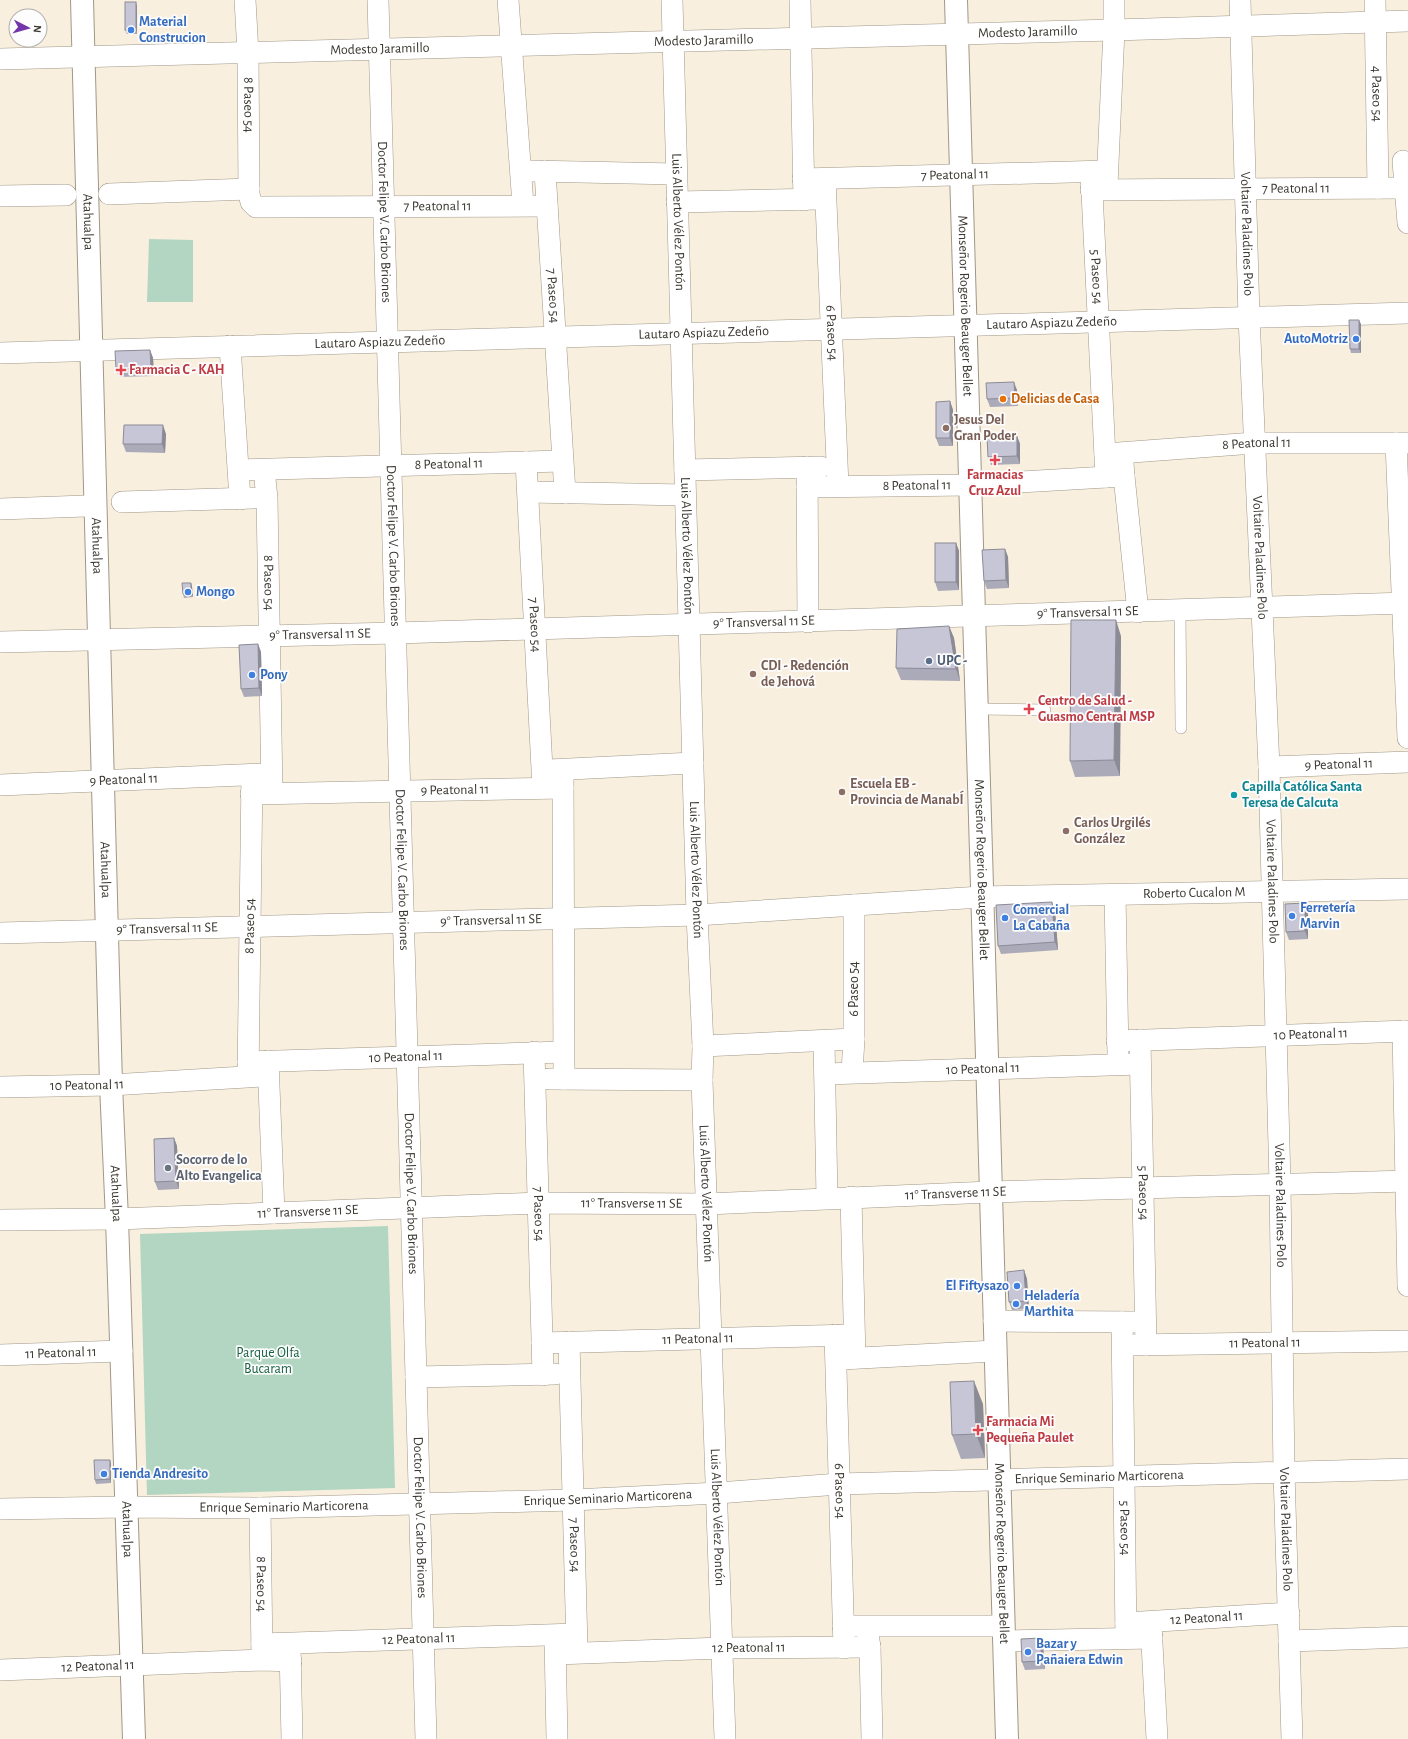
<svg xmlns="http://www.w3.org/2000/svg" width="1408" height="1739" font-family="'Alegreya Sans',sans-serif">
	<style>
		.green { fill: #b2d6c2 }
		.lines { fill: none; stroke-linecap: round; stroke-linejoin: round }
		.service-casing { stroke: #a09788; stroke-width: 12 }
		.minor-casing { stroke: #a09788; stroke-width: 22 }
		.tertiary-casing { stroke: #a09788; stroke-width: 24 }
		.service { stroke: #fff; stroke-width: 11 }
		.minor { stroke: #fff; stroke-width: 21 }
		.tertiary { stroke: #fff; stroke-width: 22 }
		.wall { fill: #abaab9 }
		.shaded-wall { fill: #8b8b96 }
		.building { fill: #c7c6d7; stroke: #8b8b96 }
		.shop-dot { fill: #3f7fe0; stroke: #fdfdfd; stroke-width: 1.5 }
		.health-dot { fill: #e0444e; stroke: #fdfdfd; stroke-width: 1.5 }
		.food-dot { fill: #e8710a; stroke: #fdfdfd; stroke-width: 1.5 }
		.education-dot { fill: #8d6e63; stroke: #fdfdfd; stroke-width: 1.5 }
		.service-dot { fill: #5c6f8a; stroke: #fdfdfd; stroke-width: 1.5 }
		.culture-dot { fill: #0f9aa8; stroke: #fdfdfd; stroke-width: 1.5 }
		.worship-dot { fill: #6b7280; stroke: #fdfdfd; stroke-width: 1.5 }
		.labels { text-anchor: middle; dominant-baseline: central; stroke-width: 3.5; stroke-linejoin: round; paint-order: stroke }
		.shop-label { font-size: 14px; font-weight: bold; fill: #366cbe; stroke: #fdfdfd; text-anchor: start }
		.street-label { font-size: 14px; fill: #3b3731; stroke: #fdfdfd }
		.health-label { font-size: 14px; font-weight: bold; fill: #be3a42; stroke: #fdfdfd; text-anchor: start }
		.food-label { font-size: 14px; font-weight: bold; fill: #c56008; stroke: #fdfdfd; text-anchor: start }
		.education-label { font-size: 14px; font-weight: bold; fill: #785e54; stroke: #fdfdfd; text-anchor: start }
		.service-label { font-size: 14px; font-weight: bold; fill: #4e5e75; stroke: #fdfdfd; text-anchor: start }
		.culture-label { font-size: 14px; font-weight: bold; fill: #0d838f; stroke: #fdfdfd; text-anchor: start }
		.worship-label { font-size: 14px; font-weight: bold; fill: #5b616d; stroke: #fdfdfd; text-anchor: start }
		.park-label { font-size: 14px; fill: #1a6344; stroke: #fdfdfd }
	</style>
	<rect width="100%" height="100%" fill="#f9efdf"/>
	<g class="green">
		<polygon points="149,239 193,240 193,302 147,302"/>
		<polygon points="388,1226 395,1488 147,1495 140,1234"/>
	</g>
	<g class="lines">
		<g class="service-casing">
			<g id="service">
				<polyline points="1180,610 1181,728"/>
				<polyline points="976,709 1045,710"/>
			</g>
		</g>
		<g class="minor-casing">
			<g id="minor">
				<path id="s1" d="M245,0L248,53L249,194L251,202L256,207L547,206"/>
				<path id="s2" d="M378,0L426,1739"/>
				<polyline points="508,0 523,205"/>
				<path id="s3" d="M672,0L697,915L703,1046L702,1080L725,1739"/>
				<polyline points="800,0 804,200"/>
				<path id="s4" d="M1240,0L1249,317L1269,767L1280,1184L1284,1472L1292,1739"/>
				<path id="s5" d="M1375,0L1378,188"/>
				<path id="s6" d="M0,59L1114,30L1408,21"/>
				<polyline points="1403,161 1408,223"/>
				<polyline points="531,171 676,174"/>
				<path id="s7" d="M545,171L565,493"/>
				<path id="s8" d="M1091,172L1106,477"/>
				<path id="s9" d="M803,179L1107,171"/>
				<path id="s10" d="M825,179L838,486"/>
				<polyline points="1107,185 1114,30 1114,0"/>
				<path id="s11" d="M1091,190L1405,188"/>
				<polyline points="109,194 249,189"/>
				<polyline points="0,196 66,195"/>
				<polyline points="677,202 817,199"/>
				<polyline points="230,346 240,499"/>
				<path id="s12" d="M0,353L1408,313"/>
				<polyline points="1396,443 1408,738"/>
				<path id="s13" d="M1105,454L1254,443H1408"/>
				<path id="s14" d="M526,462L543,788"/>
				<polyline points="1123,463 1124,476 1138,612"/>
				<polyline points="807,467 808,622"/>
				<path id="s15" d="M239,470L562,461"/>
				<path id="s16" d="M264,470L267,498L272,792"/>
				<polyline points="685,470 821,467"/>
				<path id="s17" d="M807,487L969,485L1124,476"/>
				<polyline points="528,492 685,495"/>
				<polyline points="122,502 253,498"/>
				<polyline points="0,509 86,506"/>
				<path id="s18" d="M0,642C132,640 264,635 396,633L1408,603"/>
				<path id="s19" d="M1269,767L1408,762"/>
				<polyline points="549,770 693,763"/>
				<polyline points="563,770 564,1079"/>
				<path id="s20" d="M0,785L265,774"/>
				<path id="s21" d="M251,794L563,788"/>
				<polyline points="1115,895 1118,1054"/>
				<path id="s22" d="M0,933L697,915L981,897L1408,889"/>
				<polyline points="1403,1031 1408,1286"/>
				<path id="s23" d="M1140,1040L1146,1345"/>
				<polyline points="824,1041 827,1198"/>
				<path id="s24" d="M1117,1041L1408,1031"/>
				<polyline points="703,1046 854,1039"/>
				<path id="s25" d="M534,1052L543,1375"/>
				<polyline points="268,1061 274,1213"/>
				<path id="s26" d="M248,1062L563,1052"/>
				<polyline points="852,1072 854,1039 854,905"/>
				<path id="s27" d="M825,1074L1140,1064"/>
				<path id="s28" d="M248,1076L252,776"/>
				<polyline points="549,1079 702,1080"/>
				<path id="s29" d="M0,1087L111,1085L262,1076"/>
				<polyline points="851,1197 855,1358"/>
				<path id="s30" d="M0,1220L117,1219L538,1203L707,1204L990,1192L1408,1181"/>
				<polyline points="994,1321 1135,1322"/>
				<path id="s31" d="M1122,1322L1126,1638"/>
				<path id="s32" d="M835,1335L844,1648"/>
				<path id="s33" d="M569,1342L577,1648"/>
				<path id="s34" d="M542,1343L854,1335"/>
				<path id="s35" d="M1131,1345L1408,1341"/>
				<path id="s36" d="M0,1355L122,1351"/>
				<polyline points="841,1359 995,1351"/>
				<polyline points="416,1377 555,1374"/>
				<path id="s37" d="M260,1508L262,1657"/>
				<path id="s38" d="M0,1509L126,1507L260,1508L573,1500L718,1493L839,1484L1408,1469"/>
				<path id="s39" d="M1126,1623L1289,1613"/>
				<polyline points="1151,1624 1157,1739"/>
				<polyline points="843,1626 1003,1626"/>
				<polyline points="868,1634 870,1647 872,1739"/>
				<polyline points="555,1640 557,1739"/>
				<polyline points="1004,1641 1152,1638"/>
				<polyline points="1289,1641 1408,1637"/>
				<path id="s40" d="M262,1644L576,1634"/>
				<polyline points="290,1647 292,1739"/>
				<path id="s41" d="M556,1654L722,1648L870,1647"/>
				<path id="s42" d="M0,1670L263,1660L291,1661"/>
			</g>
		</g>
		<g class="tertiary-casing">
			<g id="tertiary">
				<path id="s43" d="M82,0L111,1085L117,1219L134,1739"/>
				<path id="s44" d="M956,0L1007,1739"/>
			</g>
		</g>
		<use href="#service" class="service"/>
		<use href="#minor" class="minor"/>
		<use href="#tertiary" class="tertiary"/>
	</g>
	<g class="wall">
		<polygon points="137,6 137,34 127,34 125,30"/>
		<polygon points="1361,324 1361,353 1351,353 1350,349"/>
		<polygon points="150,350 153,358 154,376 119,377 116,369"/>
		<polygon points="1017,390 1018,406 990,407 987,399"/>
		<polygon points="950,401 953,410 953,446 939,446 936,438"/>
		<polygon points="166,434 165,453 126,452 123,444"/>
		<polygon points="1017,436 1020,444 1020,464 991,465 988,457"/>
		<polygon points="956,543 959,551 959,590 938,591 935,582"/>
		<polygon points="1005,549 1008,557 1009,588 987,589 984,581"/>
		<polygon points="191,583 192,587 193,597 184,598 183,594"/>
		<polygon points="949,626 954,638 960,681 901,680 896,668"/>
		<polygon points="1121,636 1120,776 1075,777 1070,761"/>
		<polygon points="258,644 261,652 262,696 244,697 241,689"/>
		<polygon points="1305,903 1308,911 1308,939 1289,940 1286,932"/>
		<polygon points="1055,910 1058,950 1001,954 998,946"/>
		<polygon points="174,1138 177,1146 179,1189 158,1190 155,1182"/>
		<polygon points="1024,1270 1027,1279 1029,1309 1012,1310 1009,1302"/>
		<polygon points="983,1404 985,1458 961,1459 952,1435"/>
		<polygon points="110,1460 111,1464 111,1483 96,1484 95,1480"/>
		<polygon points="1043,1646 1045,1669 1025,1670 1022,1662"/>
	</g>
	<g class="shaded-wall">
		<polygon points="136,2 137,6 137,34 136,30"/>
		<polygon points="1359,320 1361,324 1361,353 1359,349"/>
		<polygon points="150,350 153,358 154,376 151,368"/>
		<polygon points="1014,382 1017,390 1018,406 1015,398"/>
		<polygon points="950,401 953,410 953,446 950,438"/>
		<polygon points="163,425 166,434 165,453 162,444"/>
		<polygon points="1017,436 1020,444 1020,464 1017,456"/>
		<polygon points="956,543 959,551 959,590 956,582"/>
		<polygon points="1005,549 1008,557 1009,588 1006,580"/>
		<polygon points="191,583 192,587 193,597 191,593"/>
		<polygon points="1116,620 1121,636 1120,776 1114,760"/>
		<polygon points="949,626 954,638 960,681 956,669"/>
		<polygon points="258,644 261,652 262,696 259,688"/>
		<polygon points="1052,902 1055,910 1058,950 1055,942"/>
		<polygon points="1305,903 1308,911 1308,939 1305,931"/>
		<polygon points="174,1138 177,1146 179,1189 176,1181"/>
		<polygon points="1024,1270 1027,1279 1029,1309 1026,1301"/>
		<polygon points="974,1381 983,1404 985,1458 976,1434"/>
		<polygon points="110,1460 111,1464 111,1483 110,1479"/>
		<polygon points="1040,1638 1043,1646 1045,1669 1042,1661"/>
	</g>
	<g class="building">
		<rect x="125" y="2" width="11" height="28"/>
		<polygon points="1349,320 1359,320 1359,349 1350,349"/>
		<polygon points="150,350 151,368 116,369 115,351"/>
		<polygon points="1014,382 1015,398 987,399 986,383"/>
		<polygon points="950,401 950,438 936,438 936,402"/>
		<polygon points="124,425 163,425 162,444 123,444"/>
		<polygon points="1017,436 1017,456 988,457 987,437"/>
		<rect x="935" y="543" width="21" height="39"/>
		<polygon points="1005,549 1006,580 984,581 982,550"/>
		<polygon points="182,583 191,583 191,593 183,594"/>
		<polygon points="1071,620 1116,620 1114,760 1070,761"/>
		<polygon points="949,626 956,669 896,668 897,629"/>
		<polygon points="258,644 259,688 241,689 239,645"/>
		<polygon points="1052,902 1055,942 998,946 996,905"/>
		<polygon points="1305,903 1305,931 1286,932 1285,904"/>
		<polygon points="174,1138 176,1181 155,1182 154,1139"/>
		<polygon points="1024,1270 1026,1301 1009,1302 1007,1272"/>
		<polygon points="974,1381 976,1434 952,1435 950,1382"/>
		<polygon points="94,1460 110,1460 110,1479 95,1480"/>
		<polygon points="1040,1638 1042,1661 1022,1662 1021,1639"/>
	</g>
	<g class="shop-dot">
		<circle cx="131" cy="30" r="4"/>
		<circle cx="1356" cy="339" r="4"/>
		<circle cx="188" cy="592" r="4"/>
		<circle cx="252" cy="675" r="4"/>
		<circle cx="1292" cy="916" r="4"/>
		<circle cx="1005" cy="918" r="4"/>
		<circle cx="1017" cy="1286" r="4"/>
		<circle cx="1016" cy="1304" r="4"/>
		<circle cx="104" cy="1474" r="4"/>
		<circle cx="1028" cy="1652" r="4"/>
	</g>
	<g class="health-dot">
		<path d="M119 364h4v4h4v4h-4v4h-4v-4h-4v-4h4z"/>
		<path d="M993 454h4v4h4v4h-4v4h-4v-4h-4v-4h4z"/>
		<path d="M1027 703h4v4h4v4h-4v4h-4v-4h-4v-4h4z"/>
		<path d="M976 1424h4v4h4v4h-4v4h-4v-4h-4v-4h4z"/>
	</g>
	<circle class="food-dot" cx="1003" cy="399" r="4"/>
	<g class="education-dot">
		<circle cx="946" cy="428" r="4"/>
		<circle cx="753" cy="674" r="4"/>
		<circle cx="842" cy="792" r="4"/>
		<circle cx="1066" cy="831" r="4"/>
	</g>
	<circle class="service-dot" cx="929" cy="661" r="4"/>
	<circle class="culture-dot" cx="1234" cy="795" r="4"/>
	<circle class="worship-dot" cx="168" cy="1168" r="4"/>
	<g class="labels">
		<g class="shop-label">
			<text x="139" y="22">Material<tspan x="139" dy="16">Construcion</tspan></text>
			<text x="1348" y="339" text-anchor="end">AutoMotriz</text>
			<text x="196" y="592">Mongo</text>
			<text x="260" y="675">Pony</text>
			<text x="1300" y="908">Ferretería<tspan x="1300" dy="16">Marvin</tspan></text>
			<text x="1013" y="910">Comercial<tspan x="1013" dy="16">La Cabaña</tspan></text>
			<text x="1009" y="1286" text-anchor="end">El Fiftysazo</text>
			<text x="1024" y="1296">Heladería<tspan x="1024" dy="16">Marthita</tspan></text>
			<text x="112" y="1474">Tienda Andresito</text>
			<text x="1036" y="1644">Bazar y<tspan x="1036" dy="16">Pañaiera Edwin</tspan></text>
		</g>
		<g class="street-label">
			<text stroke="none"><textPath href="#s6" startOffset="1028">Modesto Jaramillo</textPath></text>
			<text stroke="none"><textPath href="#s6" startOffset="704">Modesto Jaramillo</textPath></text>
			<text stroke="none"><textPath href="#s6" startOffset="380">Modesto Jaramillo</textPath></text>
			<text stroke="none"><textPath href="#s5" startOffset="94">4 Paseo 54</textPath></text>
			<text stroke="none"><textPath href="#s1" startOffset="105">8 Paseo 54</textPath></text>
			<text stroke="none"><textPath href="#s9" startOffset="152">7 Peatonal 11</textPath></text>
			<text stroke="none"><textPath href="#s11" startOffset="205">7 Peatonal 11</textPath></text>
			<text stroke="none"><textPath href="#s1" startOffset="391">7 Peatonal 11</textPath></text>
			<text stroke="none"><textPath href="#s43" startOffset="222">Atahualpa</textPath></text>
			<text stroke="none"><textPath href="#s2" startOffset="222">Doctor Felipe V. Carbo Briones</textPath></text>
			<text stroke="none"><textPath href="#s3" startOffset="222">Luis Alberto Vélez Pontón</textPath></text>
			<text stroke="none"><textPath href="#s4" startOffset="234">Voltaire Paladines Polo</textPath></text>
			<text stroke="none"><textPath href="#s8" startOffset="105">5 Paseo 54</textPath></text>
			<text stroke="none"><textPath href="#s7" startOffset="125">7 Paseo 54</textPath></text>
			<text stroke="none"><textPath href="#s44" startOffset="306">Monseñor Rogerio Beauger Bellet</textPath></text>
			<text stroke="none"><textPath href="#s12" startOffset="1052">Lautaro Aspiazu Zedeño</textPath></text>
			<text stroke="none"><textPath href="#s10" startOffset="154">6 Paseo 54</textPath></text>
			<text stroke="none"><textPath href="#s12" startOffset="704">Lautaro Aspiazu Zedeño</textPath></text>
			<text stroke="none"><textPath href="#s12" startOffset="380">Lautaro Aspiazu Zedeño</textPath></text>
			<text stroke="none"><textPath href="#s13" startOffset="152">8 Peatonal 11</textPath></text>
			<text stroke="none"><textPath href="#s15" startOffset="210">8 Peatonal 11</textPath></text>
			<text stroke="none"><textPath href="#s17" startOffset="110">8 Peatonal 11</textPath></text>
			<text stroke="none"><textPath href="#s43" startOffset="546">Atahualpa</textPath></text>
			<text stroke="none"><textPath href="#s2" startOffset="546">Doctor Felipe V. Carbo Briones</textPath></text>
			<text stroke="none"><textPath href="#s3" startOffset="546">Luis Alberto Vélez Pontón</textPath></text>
			<text stroke="none"><textPath href="#s4" startOffset="558">Voltaire Paladines Polo</textPath></text>
			<text stroke="none"><textPath href="#s16" startOffset="113">8 Paseo 54</textPath></text>
			<text stroke="none"><textPath href="#s18" startOffset="1088">9° Transversal 11 SE</textPath></text>
			<text stroke="none"><textPath href="#s18" startOffset="764">9° Transversal 11 SE</textPath></text>
			<text stroke="none"><textPath href="#s14" startOffset="163">7 Paseo 54</textPath></text>
			<text stroke="none"><textPath href="#s18" startOffset="320">9° Transversal 11 SE</textPath></text>
			<text stroke="none"><textPath href="#s19" startOffset="70">9 Peatonal 11</textPath></text>
			<text stroke="none"><textPath href="#s20" startOffset="124">9 Peatonal 11</textPath></text>
			<text stroke="none"><textPath href="#s21" startOffset="204">9 Peatonal 11</textPath></text>
			<text stroke="none"><textPath href="#s2" startOffset="870">Doctor Felipe V. Carbo Briones</textPath></text>
			<text stroke="none"><textPath href="#s43" startOffset="870">Atahualpa</textPath></text>
			<text stroke="none"><textPath href="#s3" startOffset="870">Luis Alberto Vélez Pontón</textPath></text>
			<text stroke="none"><textPath href="#s44" startOffset="870">Monseñor Rogerio Beauger Bellet</textPath></text>
			<text stroke="none"><textPath href="#s4" startOffset="882">Voltaire Paladines Polo</textPath></text>
			<text stroke="none"><textPath href="#s22" startOffset="1195">Roberto Cucalon M</textPath></text>
			<text stroke="none"><textPath href="#s22" startOffset="491">9° Transversal 11 SE</textPath></text>
			<text stroke="none"><textPath href="#s28" startOffset="150">8 Paseo 54</textPath></text>
			<text stroke="none"><textPath href="#s22" startOffset="167">9° Transversal 11 SE</textPath></text>
			<text transform="translate(854 989) rotate(-90)">6 Paseo 54</text>
			<text stroke="none"><textPath href="#s24" startOffset="194">10 Peatonal 11</textPath></text>
			<text stroke="none"><textPath href="#s26" startOffset="158">10 Peatonal 11</textPath></text>
			<text stroke="none"><textPath href="#s27" startOffset="158">10 Peatonal 11</textPath></text>
			<text stroke="none"><textPath href="#s29" startOffset="87">10 Peatonal 11</textPath></text>
			<text stroke="none"><textPath href="#s43" startOffset="1194">Atahualpa</textPath></text>
			<text stroke="none"><textPath href="#s2" startOffset="1194">Doctor Felipe V. Carbo Briones</textPath></text>
			<text stroke="none"><textPath href="#s3" startOffset="1194">Luis Alberto Vélez Pontón</textPath></text>
			<text stroke="none"><textPath href="#s30" startOffset="956">11° Transverse 11 SE</textPath></text>
			<text stroke="none"><textPath href="#s23" startOffset="153">5 Paseo 54</textPath></text>
			<text stroke="none"><textPath href="#s30" startOffset="632">11° Transverse 11 SE</textPath></text>
			<text stroke="none"><textPath href="#s4" startOffset="1206">Voltaire Paladines Polo</textPath></text>
			<text stroke="none"><textPath href="#s30" startOffset="308">11° Transverse 11 SE</textPath></text>
			<text stroke="none"><textPath href="#s25" startOffset="162">7 Paseo 54</textPath></text>
			<text stroke="none"><textPath href="#s34" startOffset="156">11 Peatonal 11</textPath></text>
			<text stroke="none"><textPath href="#s35" startOffset="134">11 Peatonal 11</textPath></text>
			<text stroke="none"><textPath href="#s36" startOffset="61">11 Peatonal 11</textPath></text>
			<text stroke="none"><textPath href="#s38" startOffset="1100">Enrique Seminario Marticorena</textPath></text>
			<text stroke="none"><textPath href="#s32" startOffset="156">6 Paseo 54</textPath></text>
			<text stroke="none"><textPath href="#s38" startOffset="608">Enrique Seminario Marticorena</textPath></text>
			<text stroke="none"><textPath href="#s38" startOffset="284">Enrique Seminario Marticorena</textPath></text>
			<text stroke="none"><textPath href="#s2" startOffset="1518">Doctor Felipe V. Carbo Briones</textPath></text>
			<text stroke="none"><textPath href="#s3" startOffset="1518">Luis Alberto Vélez Pontón</textPath></text>
			<text stroke="none"><textPath href="#s31" startOffset="206">5 Paseo 54</textPath></text>
			<text stroke="none"><textPath href="#s43" startOffset="1530">Atahualpa</textPath></text>
			<text stroke="none"><textPath href="#s4" startOffset="1530">Voltaire Paladines Polo</textPath></text>
			<text stroke="none"><textPath href="#s33" startOffset="203">7 Paseo 54</textPath></text>
			<text stroke="none"><textPath href="#s44" startOffset="1554">Monseñor Rogerio Beauger Bellet</textPath></text>
			<text stroke="none"><textPath href="#s37" startOffset="76">8 Paseo 54</textPath></text>
			<text stroke="none"><textPath href="#s39" startOffset="81">12 Peatonal 11</textPath></text>
			<text stroke="none"><textPath href="#s40" startOffset="157">12 Peatonal 11</textPath></text>
			<text stroke="none"><textPath href="#s41" startOffset="193">12 Peatonal 11</textPath></text>
			<text stroke="none"><textPath href="#s42" startOffset="98">12 Peatonal 11</textPath></text>
		</g>
		<g class="health-label">
			<text x="129" y="370">Farmacia C - KAH</text>
			<text x="995" y="475" text-anchor="middle">Farmacias<tspan x="995" dy="16">Cruz Azul</tspan></text>
			<text x="1038" y="701">Centro de Salud -<tspan x="1038" dy="16">Guasmo Central MSP</tspan></text>
			<text x="986" y="1422">Farmacia Mi<tspan x="986" dy="16">Pequeña Paulet</tspan></text>
		</g>
		<g class="food-label">
			<text x="1011" y="399">Delicias de Casa</text>
		</g>
		<g class="education-label">
			<text x="954" y="420">Jesus Del<tspan x="954" dy="16">Gran Poder</tspan></text>
			<text x="761" y="666">CDI - Redención<tspan x="761" dy="16">de Jehová</tspan></text>
			<text x="850" y="784">Escuela EB -<tspan x="850" dy="16">Provincia de ManabÍ</tspan></text>
			<text x="1074" y="823">Carlos Urgilés<tspan x="1074" dy="16">González</tspan></text>
		</g>
		<g class="service-label">
			<text x="937" y="661">UPC -</text>
		</g>
		<g class="culture-label">
			<text x="1242" y="787">Capilla Católica Santa<tspan x="1242" dy="16">Teresa de Calcuta</tspan></text>
		</g>
		<g class="worship-label">
			<text x="176" y="1160">Socorro de lo<tspan x="176" dy="16">Alto Evangelica</tspan></text>
		</g>
		<g class="park-label">
			<text x="268" y="1353">Parque Olfa<tspan x="268" dy="16">Bucaram</tspan></text>
		</g>
	</g>
	<g transform="translate(28 28) rotate(96)"><circle r="19" fill="#fdfdfd" stroke="#afaeab"/>
	<path d="M0-3L7 15L0 10L-7 15Z" fill="#7535aa"/>
	<text y="-6" font-size="11" font-weight="bold" text-anchor="middle" fill="#3b3731">N</text>
	</g>
</svg>
